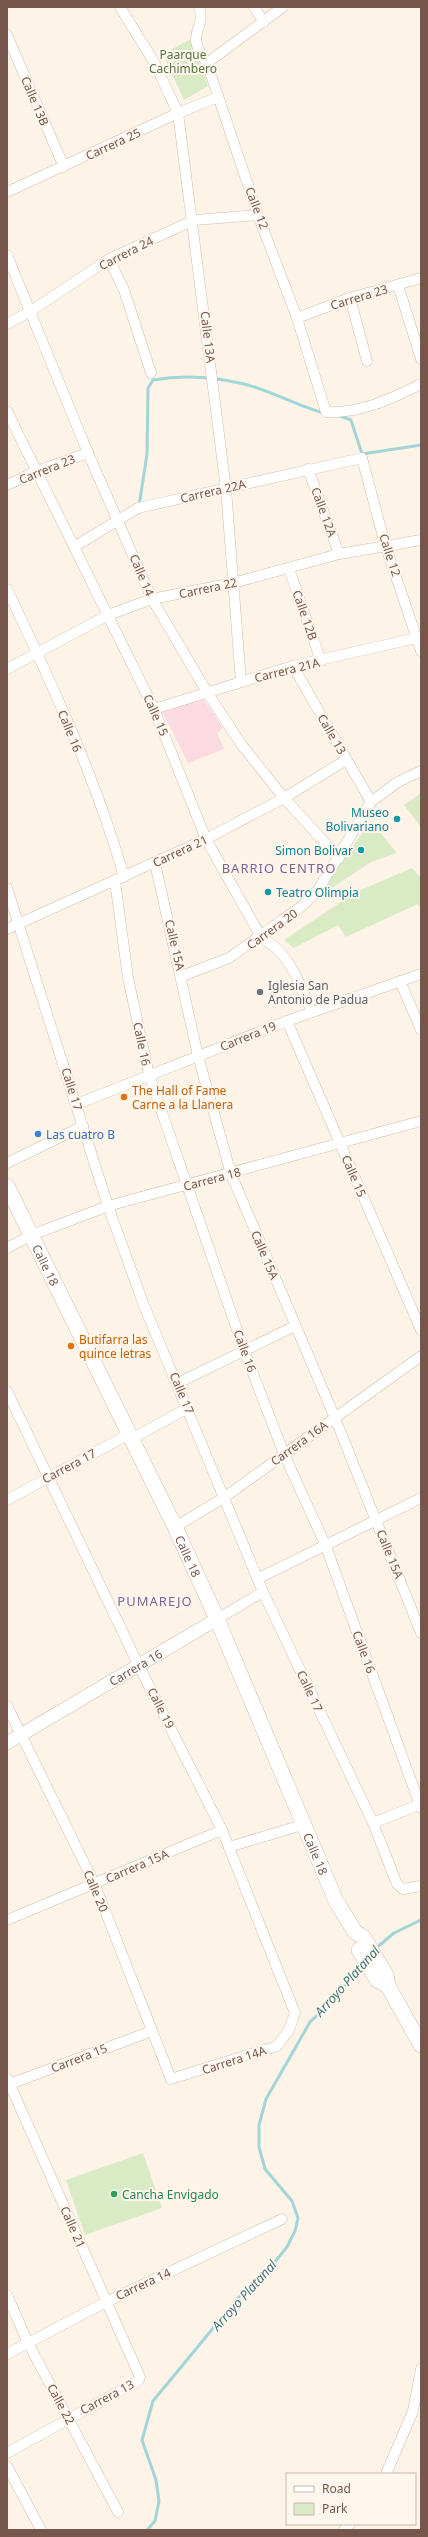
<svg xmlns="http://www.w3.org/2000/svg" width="428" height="2537" font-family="'Noto Sans',sans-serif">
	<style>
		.medical { fill: #fbdbe1 }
		.green { fill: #d8ebc5 }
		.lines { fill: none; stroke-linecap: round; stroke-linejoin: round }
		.stream { stroke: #a1d5d9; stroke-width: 3 }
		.minor-casing { stroke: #d1bcaf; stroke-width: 11 }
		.tertiary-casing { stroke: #d1bcaf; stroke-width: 14 }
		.secondary-casing { stroke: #d4bbad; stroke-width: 16 }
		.minor { stroke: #fff; stroke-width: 10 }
		.tertiary { stroke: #fff; stroke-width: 13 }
		.secondary { stroke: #fff; stroke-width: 15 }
		.culture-dot { fill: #0f9aa8; stroke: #fff7ee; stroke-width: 1.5 }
		.worship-dot { fill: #6b7280; stroke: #fff7ee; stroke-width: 1.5 }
		.food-dot { fill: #e8710a; stroke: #fff7ee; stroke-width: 1.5 }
		.shop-dot { fill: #3f7fe0; stroke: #fff7ee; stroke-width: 1.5 }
		.leisure-dot { fill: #2e9e5b; stroke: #fff7ee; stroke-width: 1.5 }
		.labels { text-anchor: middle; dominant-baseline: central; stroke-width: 4; stroke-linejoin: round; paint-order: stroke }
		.park-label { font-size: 12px; fill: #557740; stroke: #fff7ee }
		.street-label { font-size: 12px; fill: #77574b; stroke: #fff7ee }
		.culture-label { font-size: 12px; fill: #0d838f; stroke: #fff7ee; text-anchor: end }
		.worship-label { font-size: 12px; fill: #5b616d; stroke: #fff7ee; text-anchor: start }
		.food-label { font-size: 12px; fill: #c56008; stroke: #fff7ee; text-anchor: start }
		.shop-label { font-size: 12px; fill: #366cbe; stroke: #fff7ee; text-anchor: start }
		.leisure-label { font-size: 12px; fill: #27864d; stroke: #fff7ee; text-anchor: start }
		.neighbourhood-label { font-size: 13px; letter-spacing: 1px; fill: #7f6393; stroke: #fff7ee }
		.water-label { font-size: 13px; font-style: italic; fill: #3e777c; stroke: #fff7ee }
	</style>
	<rect width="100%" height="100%" fill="#fdf3e7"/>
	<polygon class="medical" points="202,697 223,728 217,733 224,749 188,763 162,711"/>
	<g class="green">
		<polygon points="191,39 208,86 184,100 163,54"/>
		<polygon points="421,793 421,827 404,805"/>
		<polygon points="371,821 397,853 371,862 327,891 324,887"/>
		<polygon points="412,868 421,878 421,909 418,904 346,937 338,925 294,948 284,940 356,892"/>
		<polygon points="143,2153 162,2208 85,2235 66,2180"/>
	</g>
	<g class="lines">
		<g class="stream">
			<polyline points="340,416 351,420 362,454 421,445"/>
			<path d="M139,506L147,454L148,388L153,380C182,375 215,377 244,384C270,390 297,406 324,413"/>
			<polyline points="375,1949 394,1933 421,1920"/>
			<polyline points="147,2530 155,2521 159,2501 156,2480 142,2440 153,2401 238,2298 269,2269 287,2247 295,2231 298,2218 292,2201 265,2169 259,2147 259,2125 266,2099 310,2022 328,2005 363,1964"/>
		</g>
		<g class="minor-casing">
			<g id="minor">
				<polyline points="120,7 154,62 178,113 226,489 241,682"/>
				<path d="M199,7C207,30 183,32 207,63L258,215L297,318L326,412C359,414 391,399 421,384"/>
				<polyline points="254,7 264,22"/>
				<polyline points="7,35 64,167"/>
				<polyline points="207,63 283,7"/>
				<polyline points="7,192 178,113 218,97"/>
				<polyline points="7,255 88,453 152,599 207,692 241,744 284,798 339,858"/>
				<polyline points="109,259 124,290 151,373"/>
				<polyline points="398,285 421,359"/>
				<polyline points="350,298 367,361"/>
				<polyline points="297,318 350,298 421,278"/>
				<polyline points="7,324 31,311 109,259 194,220 258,215"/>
				<path d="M7,411L154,709L206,839L261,937C290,953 299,983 312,1012"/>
				<polyline points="308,469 339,554"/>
				<polyline points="7,485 37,471 88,453"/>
				<polyline points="74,547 138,508 362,458 385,544 421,651"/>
				<polyline points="289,569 321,661"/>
				<path d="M7,589C51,682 96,778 124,877"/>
				<polyline points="293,666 371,802"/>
				<polyline points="7,669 108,615 152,599 233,583 339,554 421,540"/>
				<polyline points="154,709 293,666 421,637"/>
				<polyline points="155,863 198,1056 231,1174 335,1418 421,1633"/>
				<polyline points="115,881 128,978 149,1075 244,1350 284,1454 325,1544 421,1808"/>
				<polyline points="7,888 108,1206 143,1303 263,1592 373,1823 397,1884 403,1889 421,1886"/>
				<polyline points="7,929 206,839 284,798 346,760"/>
				<polyline points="182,976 229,958 302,906 318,890 371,802 396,783 421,771"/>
				<polyline points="400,981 421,1030"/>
				<polyline points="287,1021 421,1330"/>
				<polyline points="77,1104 287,1021 421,974"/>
				<polyline points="7,1163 83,1126"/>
				<polyline points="7,1248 32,1235 108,1206 421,1121"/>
				<polyline points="178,1383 295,1326"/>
				<polyline points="7,1391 138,1664 222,1830 295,2013 289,2030 277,2046 171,2079 95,1885 7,1706"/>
				<polyline points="133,1438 188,1408"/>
				<polyline points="7,1500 131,1433"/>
				<polyline points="175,1527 225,1497 421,1356"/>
				<polyline points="259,1578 421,1498"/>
				<polyline points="217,1619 263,1592"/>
				<polyline points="373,1823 421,1804"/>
				<polyline points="229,1847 302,1825"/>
				<polyline points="7,1920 222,1830"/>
				<polyline points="7,2078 140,2377 138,2381 7,2453"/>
				<polyline points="7,2085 152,2031"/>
				<polyline points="7,2295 28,2343 118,2512"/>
				<polyline points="7,2354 106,2302 282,2219"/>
				<polyline points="7,2466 41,2530"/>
				<polyline points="386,2474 413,2411 421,2369"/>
				<polyline points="344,2530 350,2524"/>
			</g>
		</g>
		<g class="tertiary-casing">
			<g id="tertiary">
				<path id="s1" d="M7,1743L217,1619"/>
			</g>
		</g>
		<g class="secondary-casing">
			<g id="secondary">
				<path id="s2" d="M7,1186L175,1527L217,1619L336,1901L355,1932L363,1937L386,1975L388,1986L421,2045"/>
				<polyline points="359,1950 377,1980 388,1986"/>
			</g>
		</g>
		<use href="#minor" class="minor"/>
		<use href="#tertiary" class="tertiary"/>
		<use href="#secondary" class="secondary"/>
	</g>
	<g class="culture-dot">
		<circle cx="397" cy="819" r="4"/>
		<circle cx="361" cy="850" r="4"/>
		<circle cx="268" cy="892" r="4"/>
	</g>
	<circle class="worship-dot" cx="260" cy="992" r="4"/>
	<g class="food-dot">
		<circle cx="124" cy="1097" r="4"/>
		<circle cx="71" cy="1346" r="4"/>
	</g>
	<circle class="shop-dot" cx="38" cy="1134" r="4"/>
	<circle class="leisure-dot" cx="114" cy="2194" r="4"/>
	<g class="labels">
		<g class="park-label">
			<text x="183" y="54">Paarque<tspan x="183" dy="14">Cachimbero</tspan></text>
		</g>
		<g class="street-label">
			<text transform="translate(35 101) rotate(67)">Calle 13B</text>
			<text transform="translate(113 144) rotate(-25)">Carrera 25</text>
			<text transform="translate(257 208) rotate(69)">Calle 12</text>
			<text transform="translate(126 253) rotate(-27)">Carrera 24</text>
			<text transform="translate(359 297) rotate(-17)">Carrera 23</text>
			<text transform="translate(208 337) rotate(83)">Calle 13A</text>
			<text transform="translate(47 469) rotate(-22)">Carrera 23</text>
			<text transform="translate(213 491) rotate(-13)">Carrera 22A</text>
			<text transform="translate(324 512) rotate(70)">Calle 12A</text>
			<text transform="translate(390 555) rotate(72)">Calle 12</text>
			<text transform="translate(142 575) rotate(67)">Calle 14</text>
			<text transform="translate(208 588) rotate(-12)">Carrera 22</text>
			<text transform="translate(305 615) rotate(71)">Calle 12B</text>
			<text transform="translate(287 670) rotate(-14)">Carrera 21A</text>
			<text transform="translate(156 715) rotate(66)">Calle 15</text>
			<text transform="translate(70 731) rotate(68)">Calle 16</text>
			<text transform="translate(332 734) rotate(60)">Calle 13</text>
			<text transform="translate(180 851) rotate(-25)">Carrera 21</text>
			<text transform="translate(272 929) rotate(-36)">Carrera 20</text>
			<text transform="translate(175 945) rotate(77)">Calle 15A</text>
			<text transform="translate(248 1036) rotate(-22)">Carrera 19</text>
			<text transform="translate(142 1044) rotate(78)">Calle 16</text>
			<text transform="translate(72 1089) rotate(73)">Calle 17</text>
			<text transform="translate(354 1176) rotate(67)">Calle 15</text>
			<text transform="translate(212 1179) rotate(-15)">Carrera 18</text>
			<text transform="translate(265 1255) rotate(67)">Calle 15A</text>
			<text stroke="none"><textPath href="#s2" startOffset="88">Calle 18</textPath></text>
			<text transform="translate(245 1351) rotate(70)">Calle 16</text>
			<text transform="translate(182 1393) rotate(67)">Calle 17</text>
			<text transform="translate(299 1443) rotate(-36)">Carrera 16A</text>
			<text transform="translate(69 1466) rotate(-28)">Carrera 17</text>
			<text transform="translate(390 1554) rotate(68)">Calle 15A</text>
			<text stroke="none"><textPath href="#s2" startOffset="412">Calle 18</textPath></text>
			<text transform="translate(364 1652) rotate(70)">Calle 16</text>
			<text stroke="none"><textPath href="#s1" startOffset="149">Carrera 16</textPath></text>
			<text transform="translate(310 1691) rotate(65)">Calle 17</text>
			<text transform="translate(161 1708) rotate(63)">Calle 19</text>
			<text stroke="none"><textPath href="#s2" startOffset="736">Calle 18</textPath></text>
			<text transform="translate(137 1866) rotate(-23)">Carrera 15A</text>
			<text transform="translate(96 1891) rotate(67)">Calle 20</text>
			<text transform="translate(79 2058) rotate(-21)">Carrera 15</text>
			<text transform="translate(234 2060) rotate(-18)">Carrera 14A</text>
			<text transform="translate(73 2227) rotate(66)">Calle 21</text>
			<text transform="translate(143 2284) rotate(-25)">Carrera 14</text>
			<text transform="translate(107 2397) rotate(-28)">Carrera 13</text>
			<text transform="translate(61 2404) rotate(62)">Calle 22</text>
		</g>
		<g class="culture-label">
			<text x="389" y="812">Museo<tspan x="389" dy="14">Bolivariano</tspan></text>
			<text x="353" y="850">Simon Bolivar</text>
			<text x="276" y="892" text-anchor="start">Teatro Olimpia</text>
		</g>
		<g class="worship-label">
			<text x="268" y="985">Iglesia San<tspan x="268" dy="14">Antonio de Padua</tspan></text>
		</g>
		<g class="food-label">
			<text x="132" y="1090">The Hall of Fame<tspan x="132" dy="14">Carne a la Llanera</tspan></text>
			<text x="79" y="1339">Butifarra las<tspan x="79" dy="14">quince letras</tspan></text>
		</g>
		<g class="shop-label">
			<text x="46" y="1134">Las cuatro B</text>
		</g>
		<g class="leisure-label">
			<text x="122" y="2194">Cancha Envigado</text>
		</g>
		<g class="neighbourhood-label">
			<text x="279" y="868">BARRIO CENTRO</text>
			<text x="155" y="1601">PUMAREJO</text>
		</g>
		<g class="water-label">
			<text transform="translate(347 1981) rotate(-48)">Arroyo Platanal</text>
			<text transform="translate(244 2295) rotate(-48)">Arroyo Platanal</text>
		</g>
	</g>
	<rect width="428" height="2537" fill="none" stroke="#77574b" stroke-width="16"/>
	<rect x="286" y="2473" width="130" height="52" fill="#fff7ee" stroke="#c9b7ad"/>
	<rect x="294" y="2486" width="20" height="6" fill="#ffffff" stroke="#c9b7ad"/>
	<text x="322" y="2493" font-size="12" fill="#77574b">Road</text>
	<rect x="294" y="2503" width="20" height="12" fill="#d8ebc5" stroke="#c9b7ad"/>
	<text x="322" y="2513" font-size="12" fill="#77574b">Park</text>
</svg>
